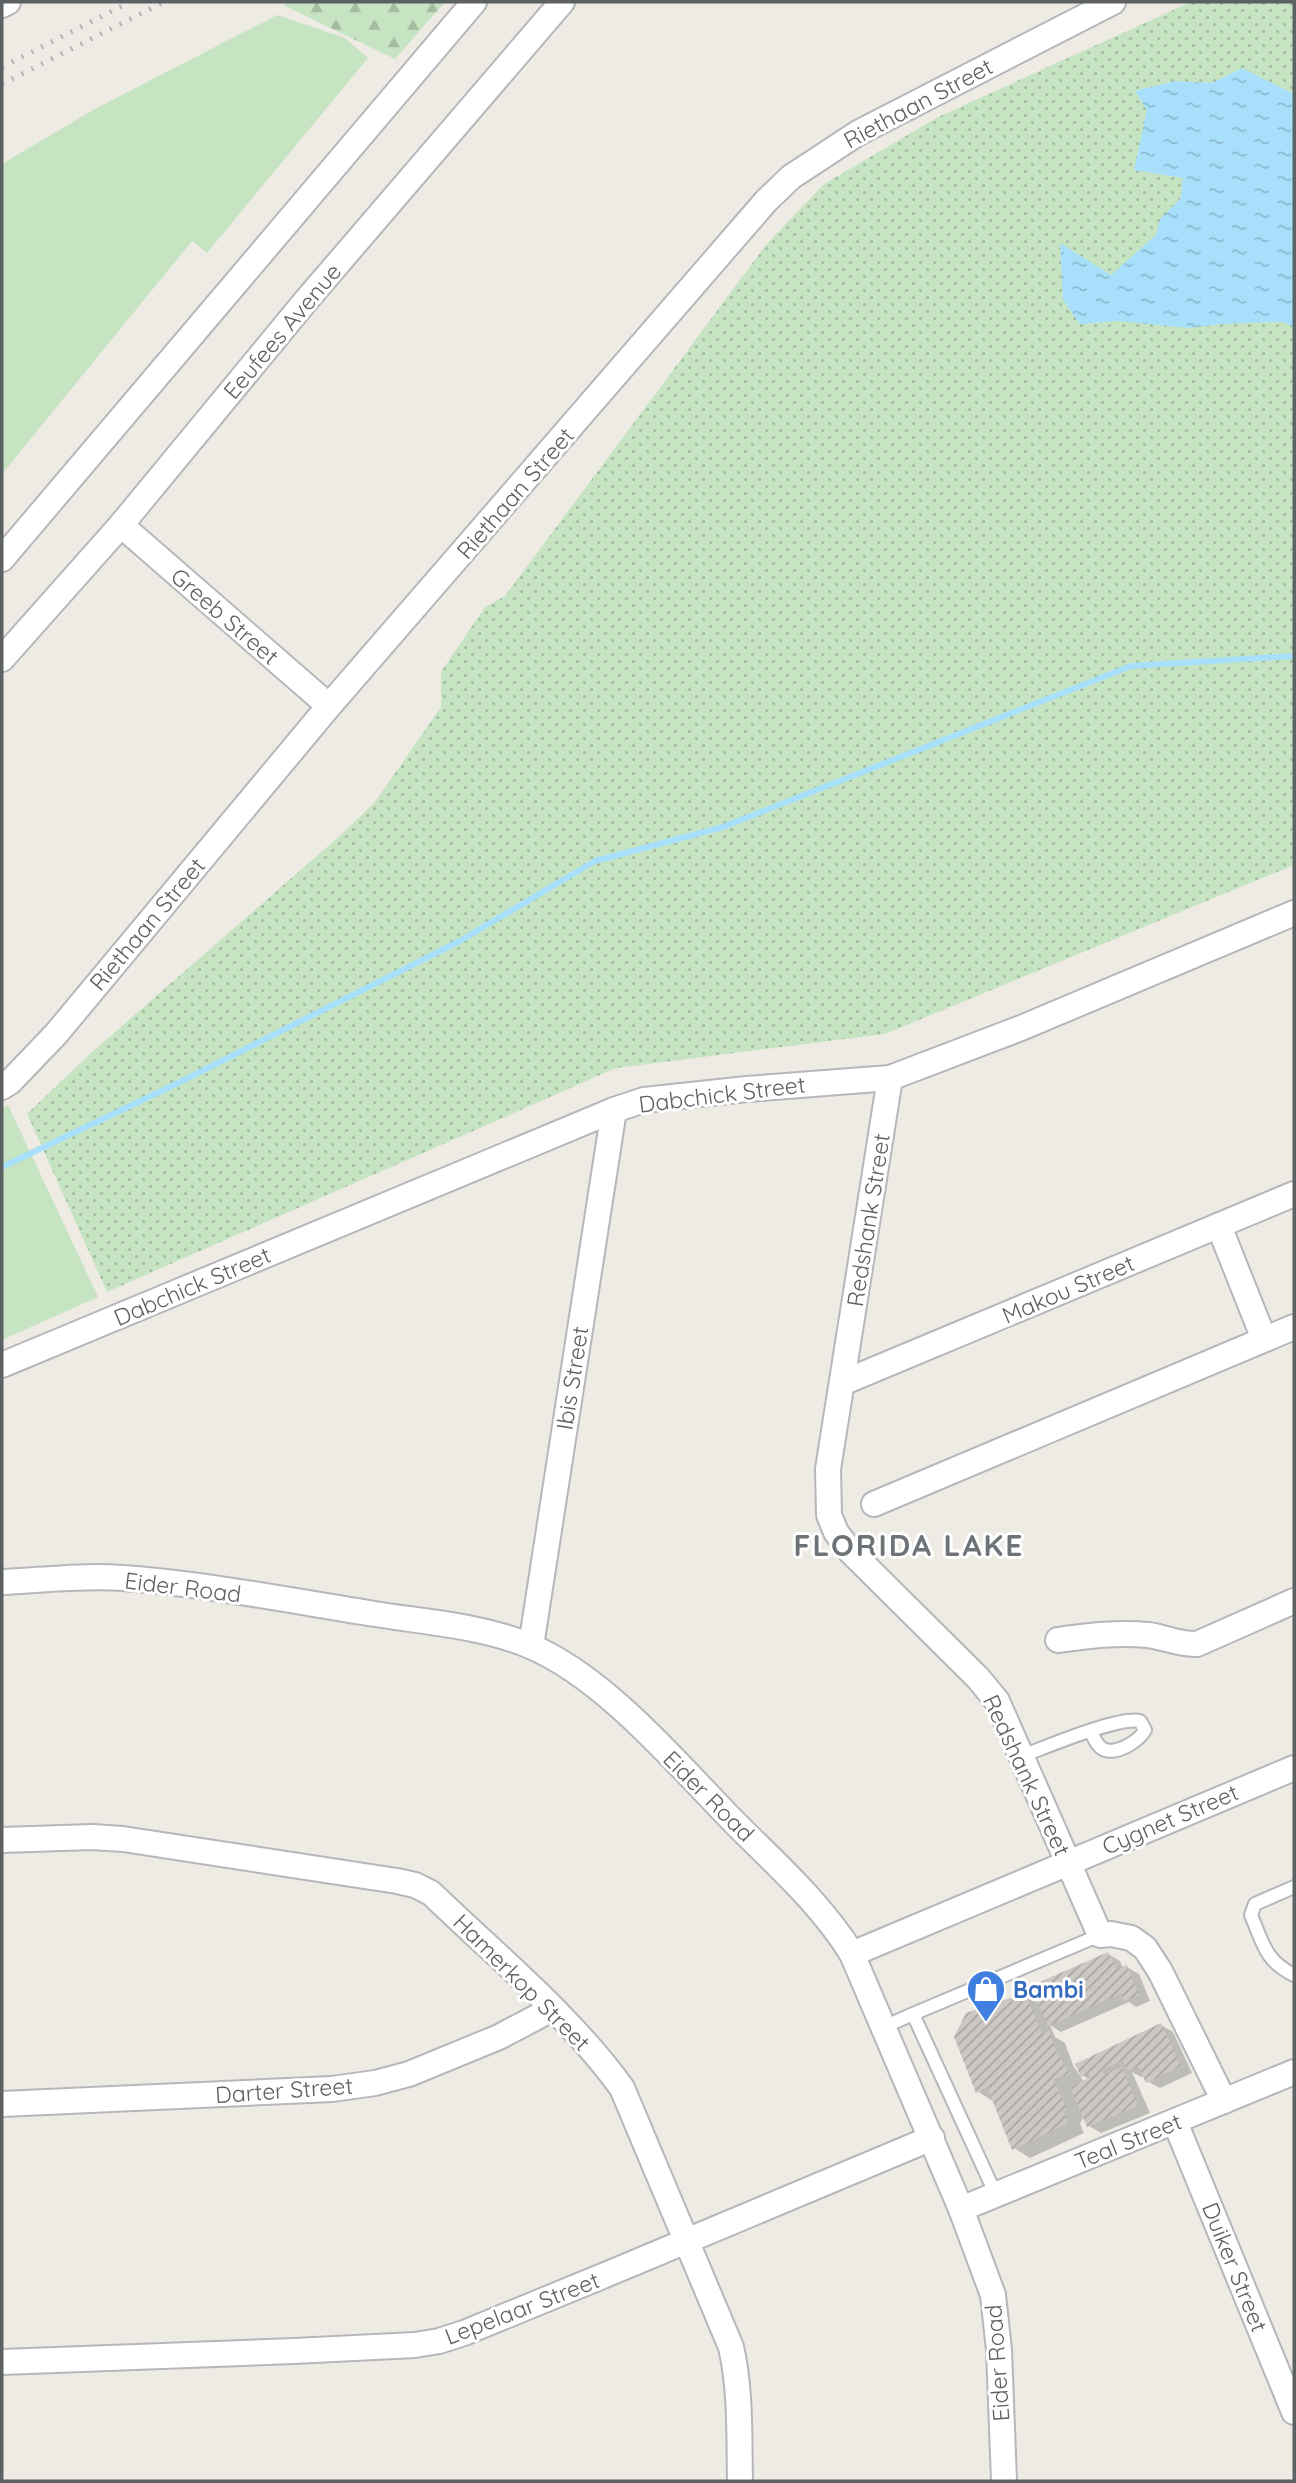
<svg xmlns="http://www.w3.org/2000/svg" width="1296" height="2483" font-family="Quicksand,sans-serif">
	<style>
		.green { fill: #c6e4c2 }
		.forest { fill: url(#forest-firs) }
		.park { fill: url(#park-dots) }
		.water { fill: url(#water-ripples) }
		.shadow { fill: #0003 }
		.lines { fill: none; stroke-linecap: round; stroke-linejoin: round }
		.stream { stroke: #a8e0fb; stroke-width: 6 }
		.building { fill: url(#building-hatch) }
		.service-casing { stroke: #b5b7bb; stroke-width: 16 }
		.minor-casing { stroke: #b5b7bb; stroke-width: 28 }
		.service { stroke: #fff; stroke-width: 12 }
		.minor { stroke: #fff; stroke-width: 24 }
		.rail { stroke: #b3b4b4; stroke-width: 5; stroke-dasharray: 2 9; stroke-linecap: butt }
		.labels { text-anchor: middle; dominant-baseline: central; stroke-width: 6; stroke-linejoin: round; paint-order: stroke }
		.street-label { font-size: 23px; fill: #5c6164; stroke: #fff }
		.shop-label { font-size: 23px; font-weight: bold; fill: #366cbe; stroke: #fff; text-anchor: start }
		.district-label { font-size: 30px; font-weight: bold; letter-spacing: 2px; fill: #6d7376; stroke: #fff }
	</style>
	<defs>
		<pattern id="forest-firs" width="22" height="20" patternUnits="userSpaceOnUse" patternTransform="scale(1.75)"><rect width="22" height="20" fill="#c6e4c2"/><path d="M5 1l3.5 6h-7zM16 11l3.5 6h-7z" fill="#a4bca1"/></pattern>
		<pattern id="park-dots" width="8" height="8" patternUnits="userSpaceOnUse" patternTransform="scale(1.75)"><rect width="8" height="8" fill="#c6e4c2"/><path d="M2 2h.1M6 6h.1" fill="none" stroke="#a4bca1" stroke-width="1.8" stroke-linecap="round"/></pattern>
		<pattern id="water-ripples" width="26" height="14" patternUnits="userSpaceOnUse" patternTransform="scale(1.75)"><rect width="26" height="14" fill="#a8e0fb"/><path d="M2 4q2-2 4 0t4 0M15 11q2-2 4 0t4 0" fill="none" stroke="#8cb9cf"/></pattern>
		<pattern id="building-hatch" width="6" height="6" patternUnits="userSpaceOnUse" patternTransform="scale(1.75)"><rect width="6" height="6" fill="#ccc8c4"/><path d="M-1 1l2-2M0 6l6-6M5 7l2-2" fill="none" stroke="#a9a6a3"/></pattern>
	</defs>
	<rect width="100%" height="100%" fill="#eeebe4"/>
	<g class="green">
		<polygon points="277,15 345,38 368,58 207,253 192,241 2,474 2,164 93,110"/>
		<polygon points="8,1105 98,1297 2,1340 2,1108"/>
	</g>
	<polygon class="forest" points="289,2 445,2 395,59 283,5"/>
	<polygon class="park" points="1191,2 1290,2 1294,4 1294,865 885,1034 616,1068 107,1292 27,1114 91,1053 343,833 375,802 441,707 441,672 485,607 505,596 766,245 824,184 938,117"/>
	<polygon class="water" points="1242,68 1294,94 1294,327 1283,322 1221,324 1190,328 1118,321 1080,324 1063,300 1060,243 1111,275 1156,235 1160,219 1181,198 1183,178 1134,170 1147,110 1135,91 1175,81 1212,83"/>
	<polygon class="shadow" points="1108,1954 1120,1961 1123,1968 1126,1967 1139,1974 1150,2001 1136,2007 1129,2002 1061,2032 1050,2025 1055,2037 1065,2043 1073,2065 1084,2082 1090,2080 1082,2075 1161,2025 1173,2032 1192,2073 1160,2088 1147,2081 1145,2076 1141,2077 1132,2072 1150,2113 1101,2133 1089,2126 1084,2115 1080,2124 1084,2133 1030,2158 1014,2148 993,2101 977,2091 1025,1995 1040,2004"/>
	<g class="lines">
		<polyline class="stream" points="2,1167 174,1085 458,942 595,861 723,827 1131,666 1294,656"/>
	</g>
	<g class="building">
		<polygon points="1108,1952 1116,1968 1127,1965 1139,1995 1123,2001 1122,1993 1048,2026 1031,1986"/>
		<polygon points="1025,1993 1042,2033 1049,2031 1057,2054 1070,2074 1054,2079 1066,2108 1064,2113 1068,2123 1012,2150 987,2087 976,2093 954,2037 966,2013"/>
		<polygon points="1161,2023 1181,2066 1146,2083 1138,2066 1128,2071 1123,2060 1102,2070 1105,2075 1122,2067 1138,2106 1087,2127 1070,2087 1091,2077 1089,2074 1081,2077 1075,2064"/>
	</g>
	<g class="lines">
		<g class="service-casing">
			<g id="service">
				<path d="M1022,1756C1046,1747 1119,1716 1140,1721L1145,1730C1139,1741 1118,1754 1105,1750C1098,1748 1094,1738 1091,1732"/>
				<path d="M1294,1887L1255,1904L1251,1915C1263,1943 1265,1961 1294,1975"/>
				<polyline points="913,2014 1100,1935"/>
				<polyline points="884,2027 913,2014 996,2195"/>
			</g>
		</g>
		<g class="minor-casing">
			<g id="minor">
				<polyline points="2,5 8,2"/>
				<polyline points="121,525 329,706"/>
				<polyline points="2,559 474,2"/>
				<polyline points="2,659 121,525 304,303 562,2"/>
				<polyline points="890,1078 828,1469 829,1515 836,1532 850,1551 978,1678 997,1701 1100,1935 1111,1934 1131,1938 1145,1948 1160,1971 1224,2101"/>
				<polyline points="2,1087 10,1082 56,1034 329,706 766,201 791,177 858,133 1113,2"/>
				<polyline points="1219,1226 1264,1339"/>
				<polyline points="2,1365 614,1110 644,1100 747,1089 890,1078 1021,1028 1294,913"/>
				<polyline points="842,1383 1294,1194"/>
				<polyline points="874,1504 1294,1327"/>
				<path d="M2,1582C42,1580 83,1575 123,1578C207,1584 292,1601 375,1614C424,1622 484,1626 530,1646C606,1678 678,1765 736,1824C777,1865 822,1905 852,1954L961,2209L993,2295L999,2350L1004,2481"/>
				<path d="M1058,1640C1088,1636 1117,1632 1148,1635C1164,1637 1181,1645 1197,1644L1294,1601"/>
				<polyline points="531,1646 614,1110"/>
				<path d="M2,1840L92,1837L123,1839L397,1881L415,1885L431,1893C494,1954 571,2017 622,2088L731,2347C741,2390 739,2437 740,2481"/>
				<polyline points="852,1954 1294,1768"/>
				<polyline points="2,2104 332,2089 375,2083 409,2074 499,2037 552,2009"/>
				<polyline points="1175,2122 1294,2412"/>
				<polyline points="961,2209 1294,2072"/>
				<polyline points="2,2362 294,2351 415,2345 439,2341 464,2333 610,2273 932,2138"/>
			</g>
		</g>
		<use href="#service" class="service"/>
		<use href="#minor" class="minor"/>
		<g class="rail">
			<polyline points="2,67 130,2"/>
			<polyline points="2,84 164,2"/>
		</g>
	</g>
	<defs>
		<g id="shop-pin" transform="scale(2.0125)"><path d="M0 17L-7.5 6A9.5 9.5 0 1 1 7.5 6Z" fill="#3f7fe0" stroke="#fff"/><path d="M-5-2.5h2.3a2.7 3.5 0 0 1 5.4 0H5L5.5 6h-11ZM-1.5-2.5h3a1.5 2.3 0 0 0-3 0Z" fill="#fff"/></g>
	</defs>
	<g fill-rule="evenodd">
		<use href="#shop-pin" x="986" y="1989"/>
	</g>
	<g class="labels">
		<g class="street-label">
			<text transform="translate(918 103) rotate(-28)">Riethaan Street</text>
			<text transform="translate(282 331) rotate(-50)">Eeufees Avenue</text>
			<text transform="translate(515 493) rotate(-49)">Riethaan Street</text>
			<text transform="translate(225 616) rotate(41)">Greeb Street</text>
			<text transform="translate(147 924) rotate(-50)">Riethaan Street</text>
			<text transform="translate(722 1094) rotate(-7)">Dabchick Street</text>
			<text transform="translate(868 1220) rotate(-81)">Redshank Street</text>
			<text transform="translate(192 1286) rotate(-23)">Dabchick Street</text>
			<text transform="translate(1068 1289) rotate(-23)">Makou Street</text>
			<text transform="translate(572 1378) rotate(-81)">Ibis Street</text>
			<text transform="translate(183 1587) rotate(7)">Eider Road</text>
			<text transform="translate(1027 1775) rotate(65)">Redshank Street</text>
			<text transform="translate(709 1796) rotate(45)">Eider Road</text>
			<text transform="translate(1170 1819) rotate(-23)">Cygnet Street</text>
			<text transform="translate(522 1982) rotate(45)">Hamerkop Street</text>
			<text transform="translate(284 2090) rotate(-4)">Darter Street</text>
			<text transform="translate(1128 2141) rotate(-22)">Teal Street</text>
			<text transform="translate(1235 2267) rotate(68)">Duiker Street</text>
			<text transform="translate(522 2308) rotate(-21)">Lepelaar Street</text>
			<text transform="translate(997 2363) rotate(-94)">Eider Road</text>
		</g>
		<g class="shop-label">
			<text x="1013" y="1989">Bambi</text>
		</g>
		<g class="district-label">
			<text x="909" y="1545">FLORIDA LAKE</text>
		</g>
	</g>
	<rect width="1296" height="2483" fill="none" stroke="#5c6164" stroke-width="7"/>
</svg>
